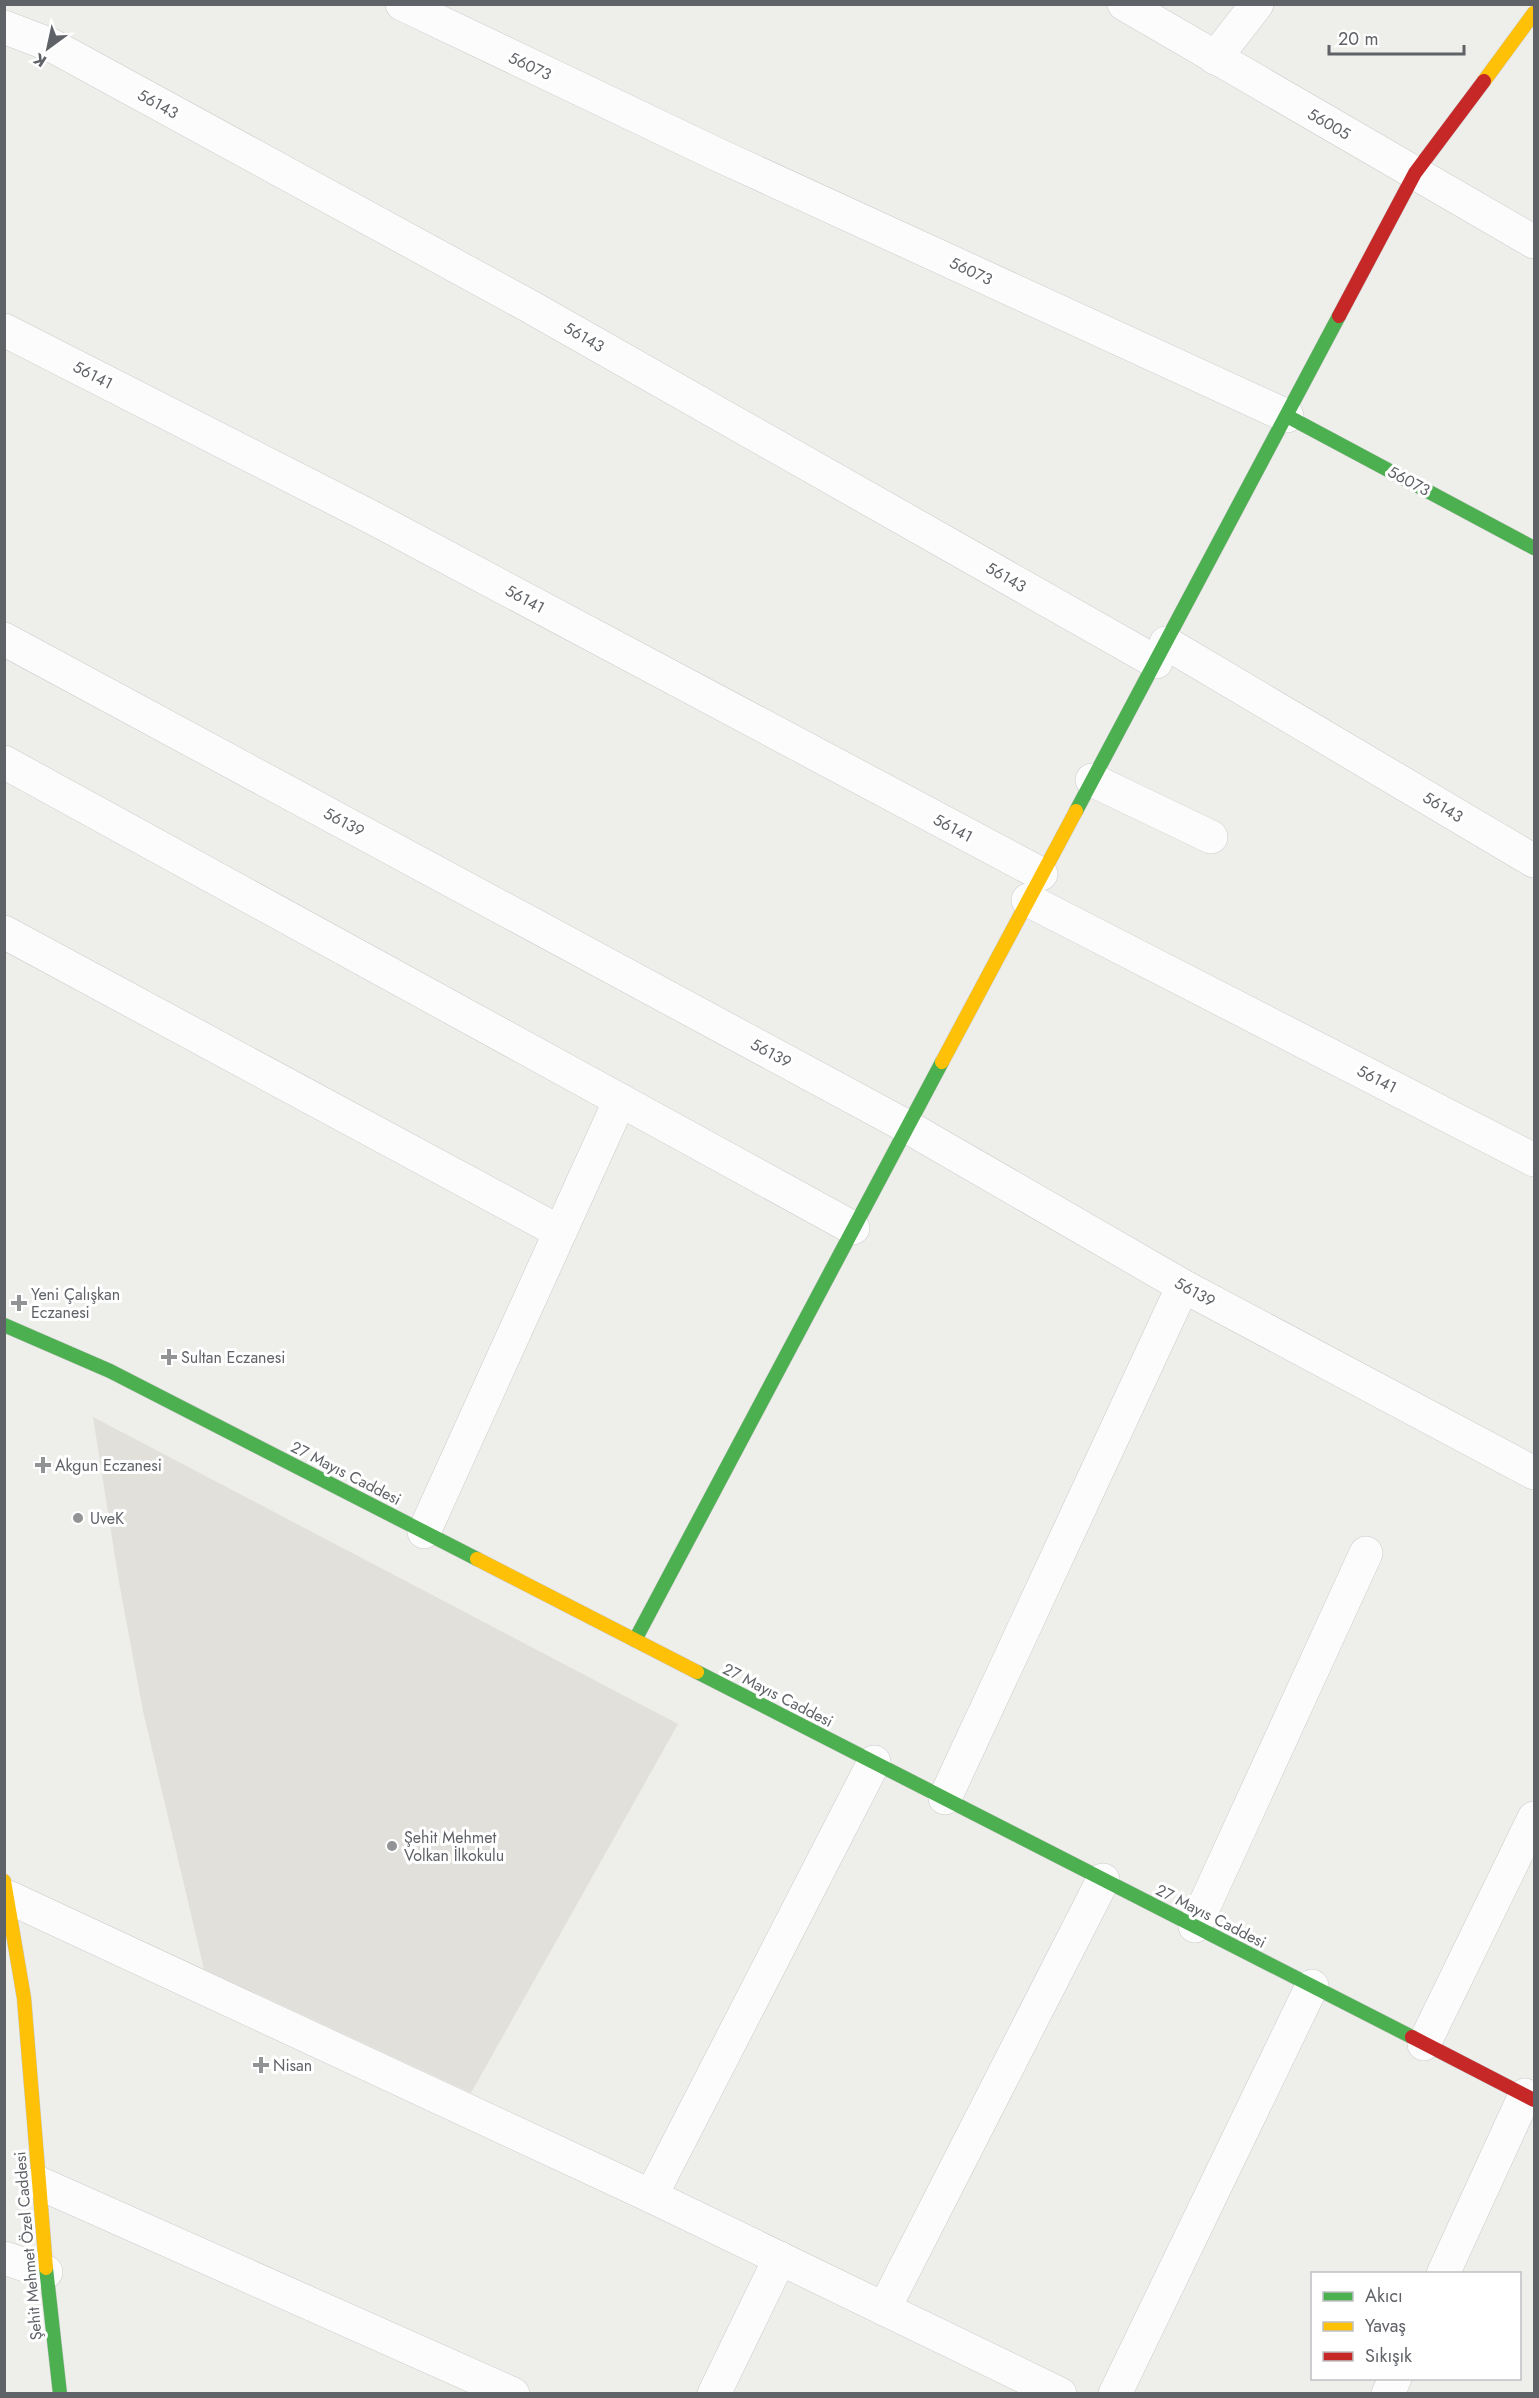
<svg xmlns="http://www.w3.org/2000/svg" width="1539" height="2398" font-family="Jost,sans-serif">
	<style>
		.education { fill: #e1e0da }
		.lines { fill: none; stroke-linecap: round; stroke-linejoin: round }
		.street-casing { stroke: #cbcccb; stroke-width: 34 }
		.fast-casing { stroke: #cacaca; stroke-width: 15 }
		.slow-casing { stroke: #cacaca; stroke-width: 15 }
		.jam-casing { stroke: #cacaca; stroke-width: 15 }
		.street { stroke: #fcfcfc; stroke-width: 33 }
		.fast { stroke: #4caf50; stroke-width: 14 }
		.slow { stroke: #ffc107; stroke-width: 14 }
		.jam { stroke: #c62828; stroke-width: 14 }
		.poi-dot { fill: #919395; stroke: #fff; stroke-width: 2 }
		.labels { text-anchor: middle; dominant-baseline: central; stroke-width: 6; stroke-linejoin: round; paint-order: stroke }
		.street-label { font-size: 16px; fill: #5f6267; stroke: #fff }
		.poi-label { font-size: 16px; fill: #5f6267; stroke: #fff; text-anchor: start }
	</style>
	<rect width="100%" height="100%" fill="#eeeeea"/>
	<polygon class="education" points="93,1417 678,1724 471,2093 204,1969 143,1711 119,1582"/>
	<g class="lines">
		<g class="street-casing">
			<g id="street">
				<polyline points="402,4 714,153 1287,416"/>
				<polyline points="1124,4 1534,242"/>
				<polyline points="4,27 51,45 529,306 1156,662"/>
				<polyline points="1215,58 1257,4"/>
				<polyline points="4,330 375,519 1041,874"/>
				<polyline points="4,639 906,1126 1183,1286 1534,1473"/>
				<polyline points="1166,643 1534,861"/>
				<polyline points="4,762 853,1228"/>
				<polyline points="1092,780 1211,837"/>
				<polyline points="1028,900 1534,1160"/>
				<polyline points="4,932 560,1232"/>
				<polyline points="424,1532 620,1100"/>
				<polyline points="945,1798 1183,1286"/>
				<polyline points="8,1897 651,2196 1060,2394"/>
				<polyline points="1195,1926 1366,1553"/>
				<polyline points="1424,2044 1534,1818"/>
				<polyline points="39,2183 513,2394"/>
				<polyline points="651,2196 874,1762"/>
				<polyline points="4,2258 46,2272"/>
				<polyline points="1443,2274 1525,2095"/>
				<polyline points="884,2309 1103,1880"/>
				<polyline points="714,2394 780,2258"/>
				<polyline points="1115,2394 1312,1986"/>
				<polyline points="1388,2394 1395,2378"/>
			</g>
		</g>
		<g class="fast-casing">
			<g id="fast">
				<polyline points="1287,416 1534,548"/>
				<polyline points="1076,811 1339,316"/>
				<polyline points="4,1325 110,1371 477,1559"/>
				<polyline points="635,1640 942,1062"/>
				<polyline points="697,1672 1412,2037"/>
				<polyline points="46,2268 60,2394"/>
			</g>
		</g>
		<g class="slow-casing">
			<g id="slow">
				<polyline points="1484,81 1534,13"/>
				<polyline points="942,1062 1076,811"/>
				<polyline points="477,1559 697,1672"/>
				<polyline points="4,1881 24,1998 46,2268"/>
			</g>
		</g>
		<g class="jam-casing">
			<g id="jam">
				<polyline points="1339,316 1415,173 1484,81"/>
				<polyline points="1412,2037 1534,2100"/>
			</g>
		</g>
		<use href="#street" class="street"/>
		<use href="#fast" class="fast"/>
		<use href="#slow" class="slow"/>
		<use href="#jam" class="jam"/>
	</g>
	<g class="poi-dot">
		<path d="M16 1294h6v6h6v6h-6v6h-6v-6h-6v-6h6z"/>
		<path d="M166 1348h6v6h6v6h-6v6h-6v-6h-6v-6h6z"/>
		<path d="M40 1456h6v6h6v6h-6v6h-6v-6h-6v-6h6z"/>
		<circle cx="78" cy="1518" r="6"/>
		<circle cx="392" cy="1846" r="6"/>
		<path d="M258 2056h6v6h6v6h-6v6h-6v-6h-6v-6h6z"/>
	</g>
	<g class="labels">
		<g class="street-label">
			<text transform="translate(530 66) rotate(25)">56073</text>
			<text transform="translate(158 104) rotate(29)">56143</text>
			<text transform="translate(1329 124) rotate(30)">56005</text>
			<text transform="translate(971 271) rotate(25)">56073</text>
			<text transform="translate(584 337) rotate(30)">56143</text>
			<text transform="translate(93 375) rotate(27)">56141</text>
			<text transform="translate(1409 481) rotate(28)">56073</text>
			<text transform="translate(1006 577) rotate(30)">56143</text>
			<text transform="translate(525 599) rotate(28)">56141</text>
			<text transform="translate(1443 807) rotate(31)">56143</text>
			<text transform="translate(344 822) rotate(28)">56139</text>
			<text transform="translate(953 828) rotate(28)">56141</text>
			<text transform="translate(771 1053) rotate(28)">56139</text>
			<text transform="translate(1377 1079) rotate(27)">56141</text>
			<text transform="translate(1195 1292) rotate(29)">56139</text>
			<text transform="translate(346 1473) rotate(27)">27 Mayıs Caddesi</text>
			<text transform="translate(778 1695) rotate(27)">27 Mayıs Caddesi</text>
			<text transform="translate(1211 1916) rotate(27)">27 Mayıs Caddesi</text>
			<text transform="translate(28 2246) rotate(-95)">Şehit Mehmet Özel Caddesi</text>
		</g>
		<g class="poi-label">
			<text x="31" y="1294">Yeni Çalışkan<tspan x="31" dy="18">Eczanesi</tspan></text>
			<text x="181" y="1357">Sultan Eczanesi</text>
			<text x="55" y="1465">Akgun Eczanesi</text>
			<text x="90" y="1518">UveK</text>
			<text x="404" y="1837">Şehit Mehmet<tspan x="404" dy="18">Volkan İlkokulu</tspan></text>
			<text x="273" y="2065">Nisan</text>
		</g>
	</g>
	<rect width="1539" height="2398" fill="none" stroke="#5f6267" stroke-width="12"/>
	<rect x="1311" y="2272" width="210" height="108" fill="#ffffff" stroke="#bfc0c2" stroke-width="1.5"/>
	<rect x="1323" y="2292" width="30" height="9" fill="#4caf50" stroke="#bfc0c2" stroke-width="1.5"/>
	<text x="1365" y="2302" font-size="18" fill="#5f6267">Akıcı</text>
	<rect x="1323" y="2322" width="30" height="9" fill="#ffc107" stroke="#bfc0c2" stroke-width="1.5"/>
	<text x="1365" y="2332" font-size="18" fill="#5f6267">Yavaş</text>
	<rect x="1323" y="2352" width="30" height="9" fill="#c62828" stroke="#bfc0c2" stroke-width="1.5"/>
	<text x="1365" y="2362" font-size="18" fill="#5f6267">Sıkışık</text>
	<g transform="translate(48 48) rotate(213)" stroke="#ffffff" stroke-width="4.5" paint-order="stroke">
	<path d="M0-4.5L10 22L0 15L-10 22Z" fill="#5f6267"/>
	<text y="-9" font-size="16" font-weight="bold" text-anchor="middle" fill="#5f6267">K</text>
	</g>
	<path d="M1329 45v9h135v-9" fill="none" stroke="#5f6267" stroke-width="3"/>
	<text x="1338" y="45" font-size="18" fill="#5f6267" stroke="#ffffff" stroke-width="4.5" paint-order="stroke">20 m</text>
</svg>
